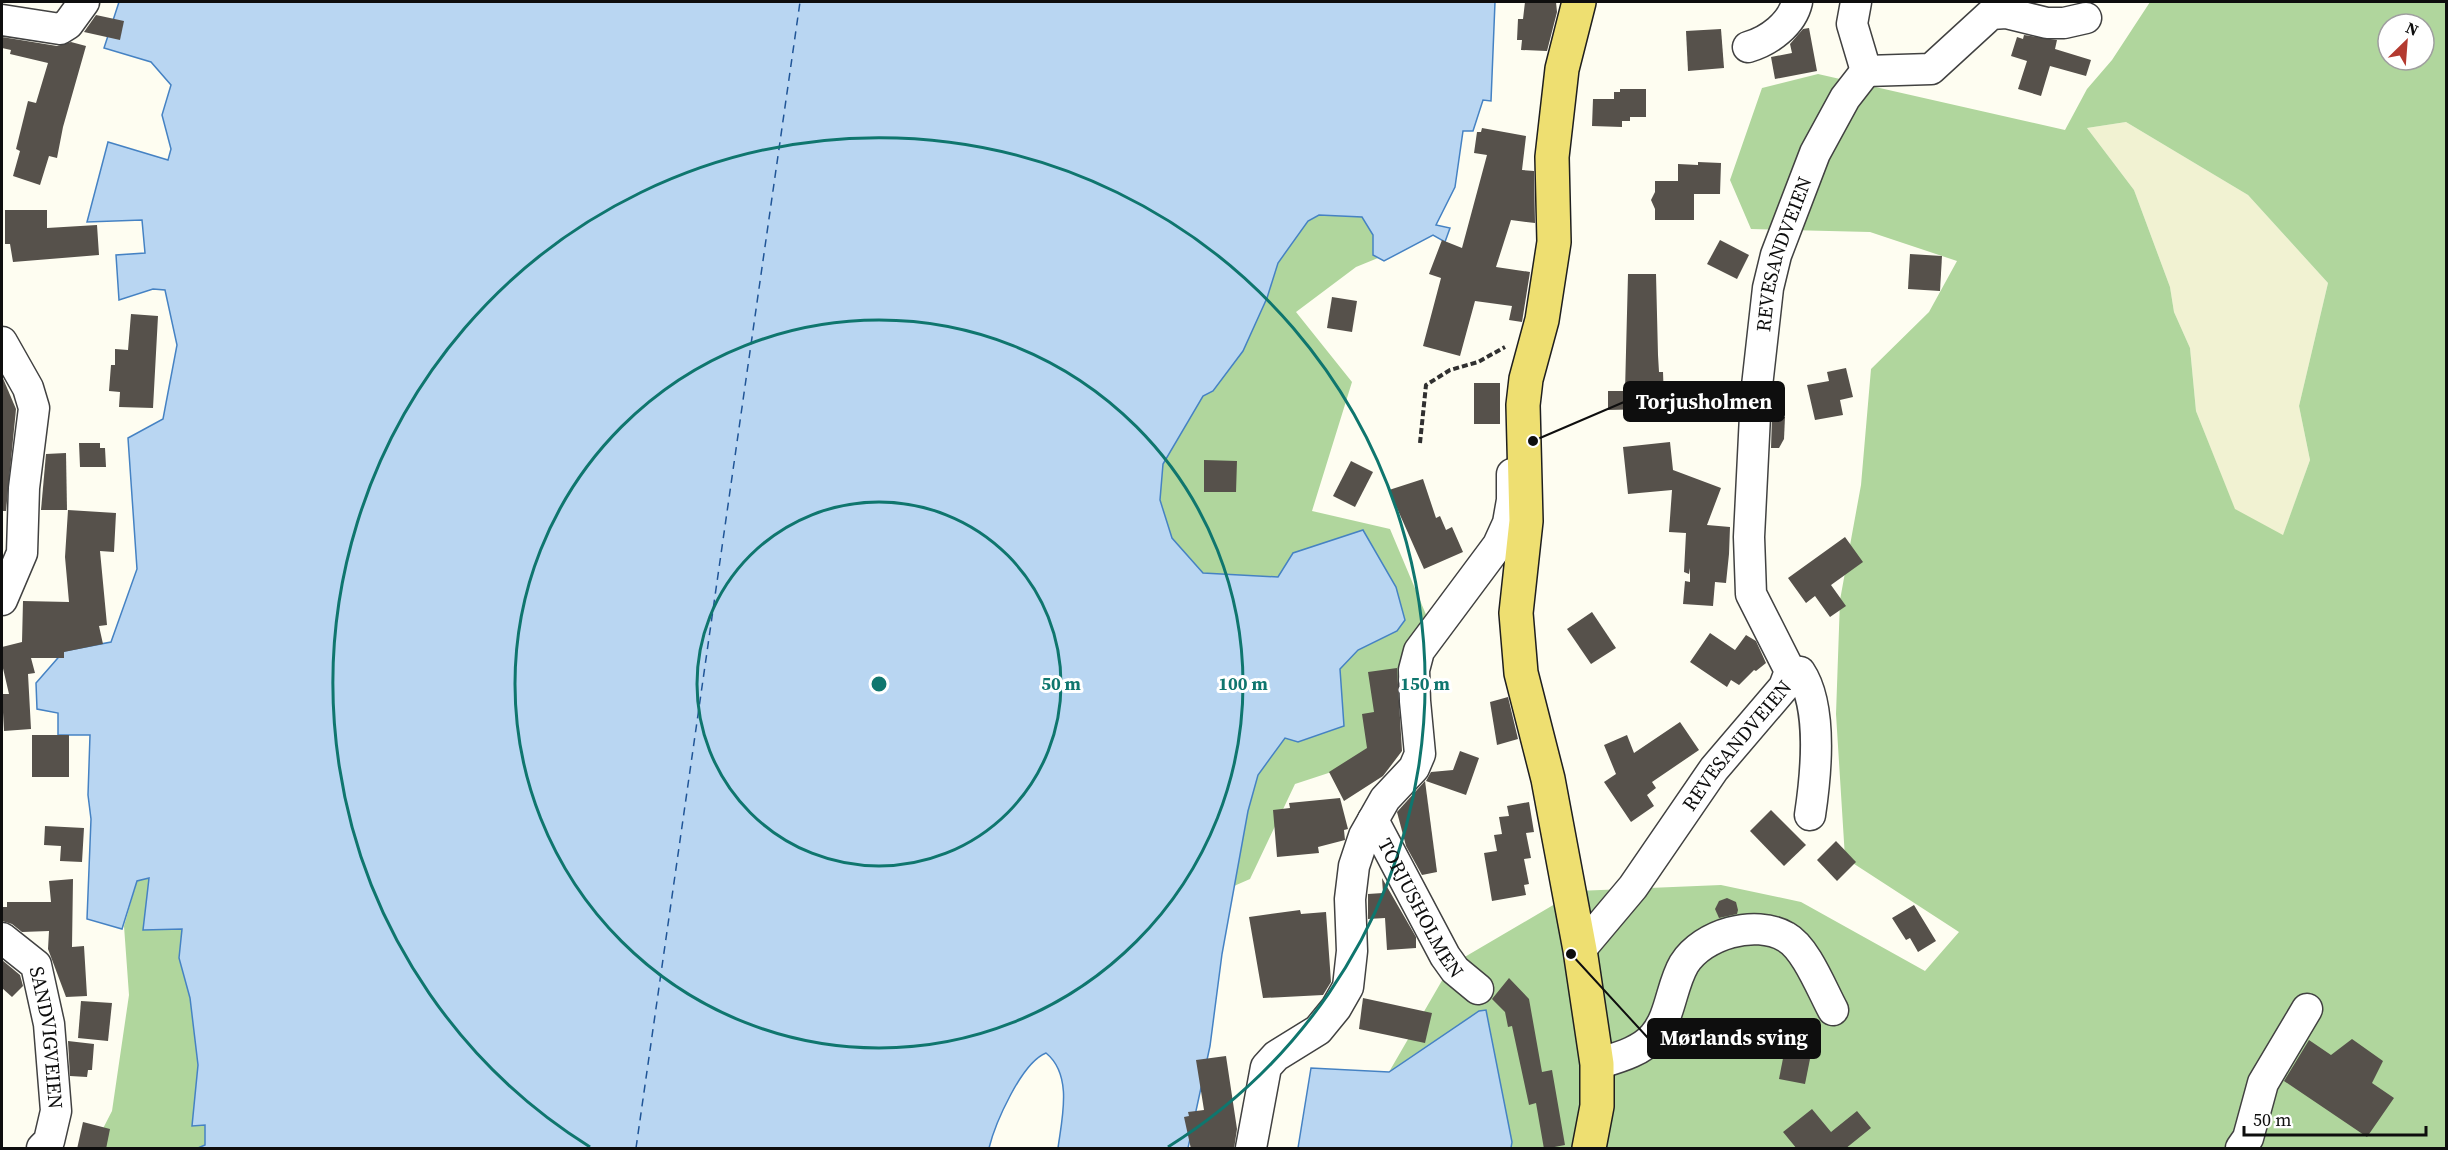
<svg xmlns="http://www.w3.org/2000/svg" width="2448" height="1150" font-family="'Source Serif 4',serif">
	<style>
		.farmland { fill: #f1f2d2 }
		.forest { fill: #b0d69d; fill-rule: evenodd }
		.water { fill: #b9d6f2; stroke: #4582c3; stroke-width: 1.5 }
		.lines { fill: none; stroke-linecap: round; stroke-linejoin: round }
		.ferry { stroke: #205597; stroke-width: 1.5; stroke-dasharray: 8 6; stroke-linecap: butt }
		.building { fill: #56514b }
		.minor-casing { stroke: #414141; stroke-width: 33 }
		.major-casing { stroke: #1f1f1f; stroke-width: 36 }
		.path { stroke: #303030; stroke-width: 4; stroke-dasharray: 6 3; stroke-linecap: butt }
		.minor { stroke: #fff; stroke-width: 30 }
		.major { stroke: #eedf71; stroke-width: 33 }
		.ring { fill: none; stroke: #0f766e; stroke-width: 3 }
		.labels { text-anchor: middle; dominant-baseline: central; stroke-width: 6; stroke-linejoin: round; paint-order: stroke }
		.street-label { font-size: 20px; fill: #0e0e0e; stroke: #fff }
		.centre { fill: #0f766e; stroke: #fff; stroke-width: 3 }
		.ring-label { font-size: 18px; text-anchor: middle; font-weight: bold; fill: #0f766e; stroke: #fff; stroke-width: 6; stroke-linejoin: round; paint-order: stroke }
		.leader { fill: none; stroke: #0e0e0e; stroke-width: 2 }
		.callout-dot { fill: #0e0e0e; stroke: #fff; stroke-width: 2 }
		.callout { fill: #0e0e0e; stroke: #0e0e0e; stroke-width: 2 }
		.callout-label { font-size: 21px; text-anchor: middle; font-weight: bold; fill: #fff }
	</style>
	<rect width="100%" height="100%" fill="#fefdf1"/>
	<polygon class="farmland" points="2126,122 2248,195 2328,283 2299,406 2310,460 2283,536 2235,510 2196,411 2190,348 2174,312 2170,287 2134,190 2087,128"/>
	<g class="forest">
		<path d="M2150,2H2446V1148H1511L1512,1142L1485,1010L1479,1011L1389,1072L1451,965L1577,891L1721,885L1801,902L1925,971L1959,932L1845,858L1836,714L1840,600L1861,485L1871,369L1929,312L1957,261L1870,232L1751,229L1730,180L1762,88L1818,74L2065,130L2087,89L2112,60ZM2388,24H2424V60H2388ZM2126,122L2248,195L2328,283L2299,406L2310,460L2283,535L2235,509L2196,411L2190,348L2174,312L2170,287L2134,190L2087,128Z"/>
		<polygon points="1319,215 1362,217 1373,235 1373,255 1378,258 1356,267 1296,312 1352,382 1312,511 1390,529 1427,617 1362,762 1295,784 1250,879 1234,886 1248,811 1258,775 1285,738 1343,726 1340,669 1358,650 1397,631 1278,577 1203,573 1172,538 1160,500 1163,464 1203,396 1213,391 1267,298 1278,263 1308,221"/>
		<polygon points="149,878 182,929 179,958 190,998 198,1065 192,1126 205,1125 205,1145 198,1148 93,1148 112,1111 129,995 124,926 137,881"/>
	</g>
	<g class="water">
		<path d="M119,2H1495L1491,101L1483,100L1473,131H1463L1455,187L1436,225L1450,228L1445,242L1433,235L1384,261L1373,255V235L1362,217L1319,215L1308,221L1278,263L1267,298L1243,351L1213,391L1203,396L1163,464L1160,500L1172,538L1203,573L1278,577L1293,553L1363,530L1396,587L1405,620L1397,631L1358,650L1340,669L1344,726L1298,742L1285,738L1258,775L1248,811L1222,954L1210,1046L1188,1148H1058C1062,1118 1073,1075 1046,1053C1021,1063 995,1124 989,1148H198L205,1145V1125L192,1126L198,1065L190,998L179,958L182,929L143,930L149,878L137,881L122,929L87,919L91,819L88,795L90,735H58V713L37,709L36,683L64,651L111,642L137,569L128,438L163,419L177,345L165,290L153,289L119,300L116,255L145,253L142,220L87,222L108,142L168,160L171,149L162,115L171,85L151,62L104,48Z"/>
		<polygon points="1486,1010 1512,1142 1511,1148 1298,1148 1311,1068 1389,1072 1479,1011"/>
	</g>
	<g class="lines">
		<polyline class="ferry" points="636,1148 800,2"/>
	</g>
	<g class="building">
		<polygon points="1525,2 1556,2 1557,12 1547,51 1521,50 1522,40 1517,40 1518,19 1523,19"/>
		<polygon points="96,15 124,21 120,40 84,32"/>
		<polygon points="1809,28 1817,71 1775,79 1771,57 1792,53 1790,44 1803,29"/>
		<polygon points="1721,29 1724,68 1688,71 1686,31"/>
		<polygon points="2024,35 2057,40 2055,49 2091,60 2086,76 2050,66 2041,96 2018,89 2027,61 2011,56 2017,37 2023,39"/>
		<polygon points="2,37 57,46 71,42 86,46 63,127 57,158 49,156 40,185 13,176 20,151 16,149 28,101 36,103 48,63 10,54 11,50 2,48"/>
		<polygon points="1620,89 1646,89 1646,117 1630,117 1630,121 1622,121 1622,127 1592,126 1593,99 1614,99 1614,92 1620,92"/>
		<polygon points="1482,128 1526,136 1522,170 1534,171 1535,223 1511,220 1496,267 1530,272 1522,322 1509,320 1512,306 1475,301 1460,356 1423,346 1441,278 1429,274 1442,240 1462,248 1487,155 1474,153 1477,132 1481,132"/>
		<polygon points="1698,162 1721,163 1720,194 1694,194 1694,220 1655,220 1655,209 1651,200 1655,192 1655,181 1678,181 1678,164 1698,165"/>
		<polygon points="5,210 47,210 47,228 97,225 99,255 13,262 10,244 5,244"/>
		<polygon points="1720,240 1749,255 1737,279 1707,264"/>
		<polygon points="1910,254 1942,256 1940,291 1908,289"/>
		<polygon points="1628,274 1656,274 1658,355 1659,372 1663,372 1664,400 1649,401 1649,409 1608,410 1608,391 1625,391"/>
		<polygon points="1332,297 1357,301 1352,332 1327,328"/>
		<polygon points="131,314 158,316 153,408 119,407 120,392 109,391 111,365 115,365 115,349 128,350"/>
		<polygon points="1846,368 1853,397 1840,400 1843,415 1815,420 1807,385 1829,381 1827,372"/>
		<polygon points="2,376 16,409 6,511 2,511"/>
		<rect x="1474" y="383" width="26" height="41"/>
		<polygon points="1772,417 1785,417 1784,439 1779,448 1771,448"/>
		<polygon points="1670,442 1673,470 1721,488 1707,525 1730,527 1729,554 1726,583 1715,582 1713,606 1683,604 1685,581 1690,582 1690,568 1689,574 1684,572 1686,533 1669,532 1672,490 1628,494 1623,447"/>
		<polygon points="79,443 100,443 100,448 105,448 106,467 80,467"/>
		<polygon points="66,453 67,510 41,510 46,454"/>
		<polygon points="1204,460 1237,461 1236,492 1204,492"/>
		<polygon points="1351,461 1373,472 1355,507 1333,496"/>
		<polygon points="1423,479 1436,518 1440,516 1446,530 1452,527 1463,552 1424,569 1389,490"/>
		<polygon points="68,510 116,513 114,552 100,551 107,625 99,626 103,644 64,652 64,658 31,658 35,673 28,674 31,729 4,731 2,694 9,694 2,664 2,647 22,642 23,601 69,602 65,557"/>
		<polygon points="1845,537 1863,562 1831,585 1846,606 1830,617 1815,596 1806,603 1788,578"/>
		<polygon points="1592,612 1616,648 1591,664 1567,629"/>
		<polygon points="1710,633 1735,650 1746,635 1756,641 1766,663 1756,671 1754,670 1739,685 1731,680 1727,687 1690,662"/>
		<polygon points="1397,668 1402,751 1383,776 1344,801 1329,772 1367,748 1362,714 1374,712 1368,672"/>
		<polygon points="1508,697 1518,739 1497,745 1490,702"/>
		<polygon points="1680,722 1699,750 1652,782 1656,788 1647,795 1654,806 1631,822 1604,782 1616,774 1604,745 1627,735 1634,753"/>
		<rect x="32" y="735" width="37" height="42"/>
		<polygon points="1460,751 1479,758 1466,795 1426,781 1431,772 1453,770"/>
		<polygon points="1425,781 1437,872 1422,875 1406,846 1397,812"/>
		<polygon points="1340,798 1348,829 1344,830 1345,840 1318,847 1319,853 1277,857 1273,810 1290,808 1289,803"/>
		<polygon points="1529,802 1534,832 1526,833 1531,858 1524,859 1529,884 1524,885 1526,895 1492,901 1484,853 1497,851 1494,835 1502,834 1499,817 1509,816 1507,806"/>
		<polygon points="1771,810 1806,845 1784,866 1750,831"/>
		<polygon points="45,826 84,828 82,862 60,861 61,846 44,845"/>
		<polygon points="1836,841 1856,862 1837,881 1817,860"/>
		<polygon points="1382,878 1416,937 1416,948 1387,950 1385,918 1368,919 1368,894 1383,893"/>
		<polygon points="73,879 72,947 84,946 87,996 66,997 48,949 49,931 22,932 12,924 2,921 2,907 7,907 7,902 51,902 49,881"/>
		<polygon points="1727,898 1736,902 1738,910 1737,914 1719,918 1715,909 1719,901"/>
		<polygon points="1914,905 1936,941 1918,952 1910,938 1906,940 1892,918"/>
		<polygon points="1300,910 1301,914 1326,912 1331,982 1323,995 1263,998 1249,917"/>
		<polygon points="2,960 20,975 23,986 12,997 2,988"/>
		<polygon points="1509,978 1529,999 1542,1072 1552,1070 1565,1145 1544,1149 1536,1103 1529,1105 1512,1026 1508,1027 1505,1012 1492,999"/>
		<polygon points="1363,998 1432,1013 1425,1043 1359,1029"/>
		<polygon points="81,1001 112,1003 108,1041 78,1038"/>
		<polygon points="2352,1039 2383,1061 2372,1083 2394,1098 2367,1137 2284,1081 2309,1040 2331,1055"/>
		<polygon points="68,1041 94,1044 92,1070 88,1070 87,1077 70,1076"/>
		<polygon points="1786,1043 1812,1049 1805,1084 1779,1079"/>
		<polygon points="1226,1056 1237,1129 1234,1149 1191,1149 1184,1117 1189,1116 1188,1112 1204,1110 1196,1060"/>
		<polygon points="1812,1109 1831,1132 1857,1111 1871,1128 1845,1149 1797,1149 1783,1132"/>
		<polygon points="83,1122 110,1129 106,1149 77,1149"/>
	</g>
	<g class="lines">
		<g class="minor-casing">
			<g id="minor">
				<polyline points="1856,2 1852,24 1866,71"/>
				<polyline points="2,20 60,29 68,24 84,2"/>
				<path d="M1748,47C1769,41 1792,24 1797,2"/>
				<polyline points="1866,71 1931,69 1991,14 2006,13 2047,23 2064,23 2086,18"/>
				<polyline points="2,342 28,388 34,408 24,488 22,553 2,600"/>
				<path d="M1790,671L1800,672C1823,706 1816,775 1810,815"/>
				<path id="s1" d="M1373,820L1445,956L1455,970L1478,989"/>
				<path id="s2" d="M2,938L36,965L49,1024L56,1111L49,1141L42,1148"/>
				<path id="s3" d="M1580,950L1633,887L1714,769L1784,687L1790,671L1751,594L1749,537L1756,395L1768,288L1776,255L1815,153L1845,98L1866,71"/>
				<path d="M1597,1064C1616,1058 1641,1052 1654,1036C1671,1016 1671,986 1684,964C1703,934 1755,919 1786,937C1806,948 1822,990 1833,1010"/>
				<polyline points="1251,1148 1266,1067 1276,1056 1318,1030 1336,1008 1348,987 1352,951 1350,899 1354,866 1364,836 1385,799 1414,768 1420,754 1415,701 1414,670 1419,651 1498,545 1508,523 1512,500 1512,474"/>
				<polyline points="2241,1148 2248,1138 2263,1083 2307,1009"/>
			</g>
		</g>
		<g class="major-casing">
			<polyline id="major" points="1579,2 1562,69 1552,157 1554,242 1542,320 1526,379 1523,405 1526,521 1516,613 1521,673 1548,779 1580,950 1597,1064 1597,1106 1589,1148"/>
		</g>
		<polyline class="path" points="1420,443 1426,385 1450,370 1478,362 1505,347"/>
		<use href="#minor" class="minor"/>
		<use href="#major" class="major"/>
	</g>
	<g class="ring">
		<circle cx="879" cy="684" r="182"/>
		<circle cx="879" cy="684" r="364"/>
		<path d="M590 1147A546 546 0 1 1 1168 1147"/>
	</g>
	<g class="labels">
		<g class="street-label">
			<text stroke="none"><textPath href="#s3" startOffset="780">REVESANDVEIEN</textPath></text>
			<text stroke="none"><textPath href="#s3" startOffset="258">REVESANDVEIEN</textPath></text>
			<text stroke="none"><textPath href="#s1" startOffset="100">TORJUSHOLMEN</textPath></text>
			<text stroke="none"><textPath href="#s2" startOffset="117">SANDVIGVEIEN</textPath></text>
		</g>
	</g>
	<circle cx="879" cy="684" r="9" class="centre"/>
	<g class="ring-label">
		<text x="1061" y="690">50 m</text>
		<text x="1243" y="690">100 m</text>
		<text x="1425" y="690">150 m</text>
	</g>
	<path class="leader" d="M1533 441L1624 402M1571 954L1648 1038"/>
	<g class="callout-dot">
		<circle cx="1533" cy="441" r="6"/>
		<circle cx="1571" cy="954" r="6"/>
	</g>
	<g class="callout">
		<rect x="1624" y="382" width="160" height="39" rx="6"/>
		<rect x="1648" y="1019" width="172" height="39" rx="6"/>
	</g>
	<g class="callout-label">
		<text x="1704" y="409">Torjusholmen</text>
		<text x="1734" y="1045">Mørlands sving</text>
	</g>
	<rect width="2448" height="1150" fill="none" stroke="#0e0e0e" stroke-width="6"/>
	<g transform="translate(2406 42) rotate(25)"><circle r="28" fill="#ffffff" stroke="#9f9f9f" stroke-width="1.5"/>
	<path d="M0-4.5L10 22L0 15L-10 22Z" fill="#b43a30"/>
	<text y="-9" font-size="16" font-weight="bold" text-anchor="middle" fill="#0e0e0e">N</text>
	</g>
	<path d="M2244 1126v9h182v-9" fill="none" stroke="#0e0e0e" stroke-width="3"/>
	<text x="2253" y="1126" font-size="18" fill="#0e0e0e" stroke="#ffffff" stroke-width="4.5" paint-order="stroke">50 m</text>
</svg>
